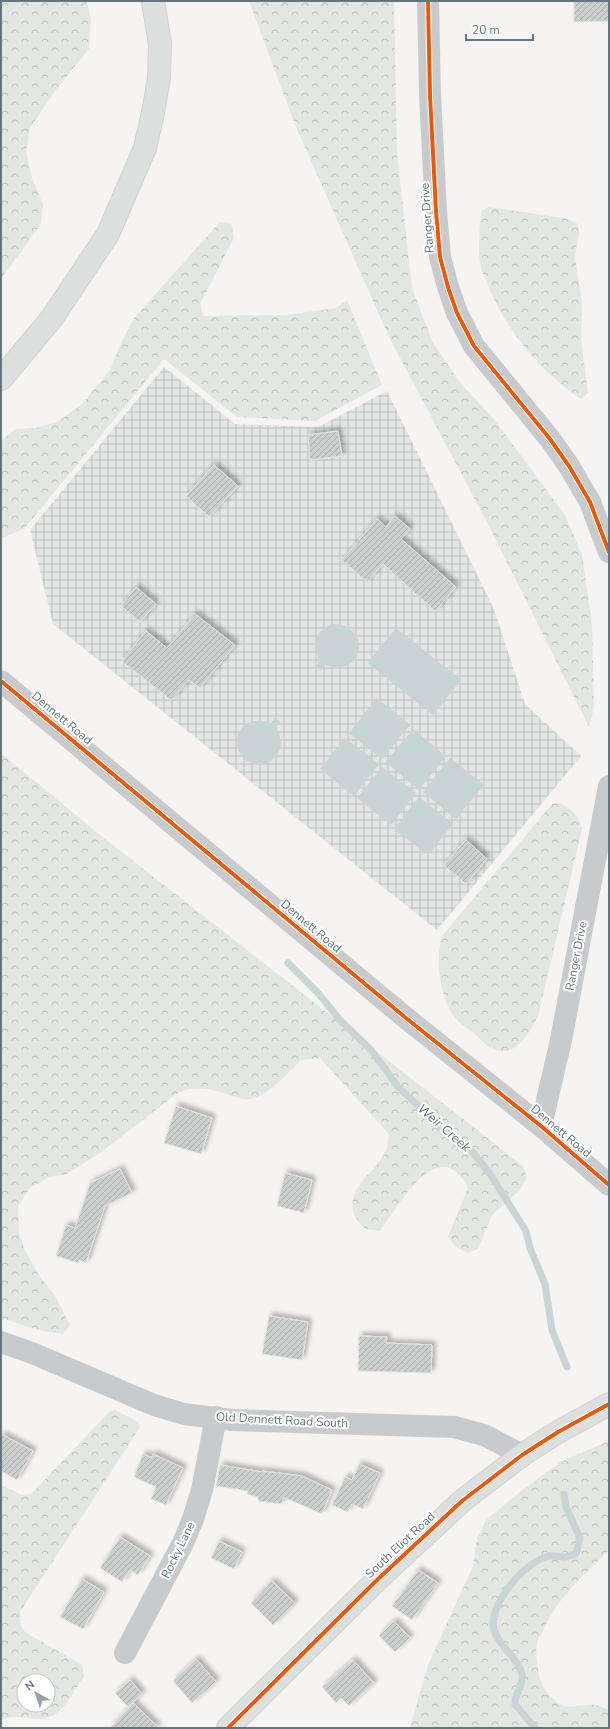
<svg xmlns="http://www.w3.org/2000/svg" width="610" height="1729" font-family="'Nunito Sans',sans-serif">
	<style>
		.industrial { fill: url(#industrial-grid) }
		.forest { fill: url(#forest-crowns); fill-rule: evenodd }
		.water { fill: #c8d4d5 }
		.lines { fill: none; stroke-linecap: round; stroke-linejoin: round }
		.stream { stroke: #c8d4d5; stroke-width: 7 }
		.building { fill: url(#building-hatch); stroke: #e4e4e3; filter: url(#shadow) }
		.major-casing { stroke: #d1d1d1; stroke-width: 24 }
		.highway-casing { stroke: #d0d1d1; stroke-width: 24 }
		.minor { stroke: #c9cacb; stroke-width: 22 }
		.major { stroke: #dedfdf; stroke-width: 22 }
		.highway { stroke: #dedfdf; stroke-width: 22 }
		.cycleway-casing { stroke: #fff; stroke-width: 6 }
		.cycleway { stroke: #e8590c; stroke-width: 4 }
		.labels { text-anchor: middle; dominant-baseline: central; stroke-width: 4; stroke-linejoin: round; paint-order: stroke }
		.street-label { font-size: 12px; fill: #5f787f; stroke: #fff }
		.water-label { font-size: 13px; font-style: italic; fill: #5a787b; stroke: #fff }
	</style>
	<defs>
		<pattern id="industrial-grid" width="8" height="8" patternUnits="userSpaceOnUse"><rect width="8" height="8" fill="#e4e6e5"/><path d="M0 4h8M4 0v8" fill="none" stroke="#bcbfbf"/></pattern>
		<pattern id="forest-crowns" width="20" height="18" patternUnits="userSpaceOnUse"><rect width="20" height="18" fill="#e4e6e0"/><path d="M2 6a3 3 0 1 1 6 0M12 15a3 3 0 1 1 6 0" fill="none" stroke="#bcbfbb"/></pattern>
		<pattern id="building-hatch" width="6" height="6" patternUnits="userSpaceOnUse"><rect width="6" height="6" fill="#cccece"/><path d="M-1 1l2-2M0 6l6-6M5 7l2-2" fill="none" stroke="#a9acac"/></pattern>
		<filter id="shadow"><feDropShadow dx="3.5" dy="-3.5" stdDeviation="2" flood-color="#0004"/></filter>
	</defs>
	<rect width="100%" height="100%" fill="#f5f4f3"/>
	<polygon class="industrial" points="164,367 235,424 318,427 387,391 494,609 525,704 581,756 437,930 53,624 30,530"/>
	<g class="forest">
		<polygon points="1,1 86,1 91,18 89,49 55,91 30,128 26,152 32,178 43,205 41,224 1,279"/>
		<polygon points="249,1 394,1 397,153 412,288 433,343 461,384 494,419 565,515 582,555 592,624 594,707 589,727 490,528 389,337 296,127"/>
		<path d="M489,207L569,219L578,224L579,234L575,256L582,305L581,339L588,393L581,399C541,372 508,333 489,288C487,282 483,275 481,268C477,250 480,229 481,211Z"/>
		<polygon points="220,222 231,223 234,238 200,304 203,316 286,315 336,308 347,300 382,385 315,421 237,417 164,359 24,529 1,538 1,440 16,429 35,428 57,422 81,405 110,370 122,341 135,317"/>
		<path d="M1,753L100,835L523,1166L527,1178L519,1191L492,1215L478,1249L467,1253L455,1246L448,1237L468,1188C439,1131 399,1205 380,1231L365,1229C361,1224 354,1217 353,1211C349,1184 375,1174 385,1152C388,1147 388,1140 389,1134L320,1058L301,1060C288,1073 274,1089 257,1097C243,1104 226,1092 212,1090C200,1088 190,1088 179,1092L100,1153L67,1174L49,1177L30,1188L18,1206L19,1233L25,1250L38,1274L55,1296L70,1325L63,1334L38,1330L1,1318Z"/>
		<path d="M559,803C571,808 579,815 582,829L538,1016C530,1032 515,1061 491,1048C486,1046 481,1040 477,1036C471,1031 464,1026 458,1021C439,1001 435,960 442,936L552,804Z"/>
		<path d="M115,1410L138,1422L140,1427L20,1612V1624L25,1632L82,1665L84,1676C74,1691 61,1719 41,1719C25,1719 17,1714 1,1720V1485L22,1495L31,1494L110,1411ZM24,1681H48V1705H24Z"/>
		<path d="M609,1441V1550C584,1576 559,1595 544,1629C542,1633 538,1638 537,1643C535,1651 537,1662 538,1670C540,1684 546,1694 558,1703C573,1714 591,1696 609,1711V1728H410L428,1665L473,1566L477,1538L486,1520L521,1491L562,1461Z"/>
	</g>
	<g class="water">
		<path d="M332,624C373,624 365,679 325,665L321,670L316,666L320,661C312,644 314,632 332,624Z"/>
		<polygon points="396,628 461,680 433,715 368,663"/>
		<polygon points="377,698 410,725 382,759 349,733"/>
		<path d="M275,718L281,722L276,727C281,737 284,746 276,756C272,761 267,764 260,764C227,765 229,709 271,723Z"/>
		<polygon points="413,729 446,756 419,790 386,762"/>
		<polygon points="345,738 379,764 354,796 320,769"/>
		<polygon points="450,758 484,785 456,819 423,792"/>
		<polygon points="382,767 416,793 391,825 357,798"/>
		<polygon points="419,797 453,824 428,855 394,829"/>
	</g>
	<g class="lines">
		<g class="stream">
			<polyline points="288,963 319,994 339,1019 371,1050 399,1088 448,1133 471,1150 490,1174 526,1231 530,1248 545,1284 552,1330 567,1367"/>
			<path d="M535,1728L515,1704C514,1694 524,1685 522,1674C518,1657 499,1647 494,1630C487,1606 525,1561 549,1556C554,1555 559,1557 564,1557C568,1557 572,1555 576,1554L580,1538L566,1507L564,1494"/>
		</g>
	</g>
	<g class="building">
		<polygon points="574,1 609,1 609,21 574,22"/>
		<polygon points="338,431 342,456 310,460 308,435"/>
		<polygon points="214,465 238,486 209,517 186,496"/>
		<polygon points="395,516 410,529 401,539 456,587 435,611 383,564 367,582 342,560 377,519 386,527"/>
		<polygon points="136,587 156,604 140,622 121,606"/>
		<polygon points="195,614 235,645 200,688 189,680 171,700 122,661 146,631 167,648"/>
		<polygon points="466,840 487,859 466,884 444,865"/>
		<polygon points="176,1106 212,1118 201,1154 164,1143"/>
		<polygon points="120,1169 132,1193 105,1206 86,1263 79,1260 78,1263 56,1256 66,1225 75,1228 90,1183"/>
		<polygon points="285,1173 312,1180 304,1213 277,1206"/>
		<polygon points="269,1316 308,1322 302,1360 262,1354"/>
		<polygon points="359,1336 387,1337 386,1343 432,1345 431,1373 358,1371"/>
		<polygon points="1,1434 33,1451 17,1480 1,1471"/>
		<polygon points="143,1454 152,1458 153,1454 183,1468 166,1505 151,1499 156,1487 134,1477"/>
		<polygon points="359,1464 380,1473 363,1509 352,1504 348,1512 332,1505 345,1477 352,1480"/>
		<polygon points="220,1465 262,1472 262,1471 302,1476 332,1490 322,1514 283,1497 282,1504 258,1501 258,1497 247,1494 248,1491 216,1486"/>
		<polygon points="120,1537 150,1556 138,1575 130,1570 122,1582 100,1568"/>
		<polygon points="219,1541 242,1552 234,1569 211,1558"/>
		<polygon points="418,1570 438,1583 412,1620 392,1606"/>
		<polygon points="82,1579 104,1592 83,1629 60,1617"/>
		<polygon points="272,1581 295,1603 273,1625 251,1603"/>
		<polygon points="394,1621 410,1638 395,1652 379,1636"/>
		<polygon points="196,1659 216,1682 192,1703 173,1681"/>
		<polygon points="353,1660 374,1683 349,1706 341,1698 336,1703 322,1687"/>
		<polygon points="130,1680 142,1694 128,1707 115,1693"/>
		<polygon points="133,1703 159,1728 110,1728"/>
	</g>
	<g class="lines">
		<g class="major-casing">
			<polyline id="major" points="228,1728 378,1579 462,1501 522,1455 558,1432 609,1404"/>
		</g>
		<g class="highway-casing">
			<polyline id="highway" points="1,379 52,318 108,234 145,148 153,113 159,78 160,44 153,1"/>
		</g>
		<g class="minor">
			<polyline points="428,1 430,95 436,211 440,257 448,287 457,313 474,346 550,439 569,466 590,502 609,552"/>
			<polyline points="1,681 406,1018 541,1126 609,1185"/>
			<polyline points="541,1126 561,1040 609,786"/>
			<polyline points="1,1342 32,1353 154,1405 184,1414 232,1420 454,1427 484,1435 522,1455"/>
			<polyline points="125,1653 183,1543 193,1519 202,1490 216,1417"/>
		</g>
		<use href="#major" class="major"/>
		<use href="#highway" class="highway"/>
		<g class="cycleway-casing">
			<g id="cycleway">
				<polyline points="428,1 430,95 436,211 440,257 448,287 457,313 474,346 550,439 569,466 590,502 609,552"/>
				<polyline points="1,681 406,1018 541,1126 609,1185"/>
				<polyline points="228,1728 378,1579 462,1501 522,1455 558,1432 609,1404"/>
			</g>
		</g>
		<use href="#cycleway" class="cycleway"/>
	</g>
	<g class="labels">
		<g class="street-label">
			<text transform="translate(427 218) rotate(-94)">Ranger Drive</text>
			<text transform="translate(62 718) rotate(40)">Dennett Road</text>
			<text transform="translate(311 926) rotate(40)">Dennett Road</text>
			<text transform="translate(576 956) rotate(-79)">Ranger Drive</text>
			<text transform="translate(561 1131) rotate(40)">Dennett Road</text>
			<text transform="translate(282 1420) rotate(3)">Old Dennett Road South</text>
			<text transform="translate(400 1545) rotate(-43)">South Eliot Road</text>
			<text transform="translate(178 1550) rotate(-64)">Rocky Lane</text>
		</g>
		<g class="water-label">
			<text transform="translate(444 1128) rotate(41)">Weir Creek</text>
		</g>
	</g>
	<rect width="610" height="1729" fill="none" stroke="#5f787f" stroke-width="4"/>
	<g transform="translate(36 1693) rotate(321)"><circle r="19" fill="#ffffff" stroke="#bfc9cc"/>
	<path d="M0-3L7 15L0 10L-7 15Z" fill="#94a3a8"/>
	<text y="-6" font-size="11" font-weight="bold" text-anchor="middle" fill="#5f787f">N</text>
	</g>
	<path d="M466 34v6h67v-6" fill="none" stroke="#5f787f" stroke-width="2"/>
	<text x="472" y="34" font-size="12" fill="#5f787f" stroke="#ffffff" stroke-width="3" paint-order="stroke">20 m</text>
</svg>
